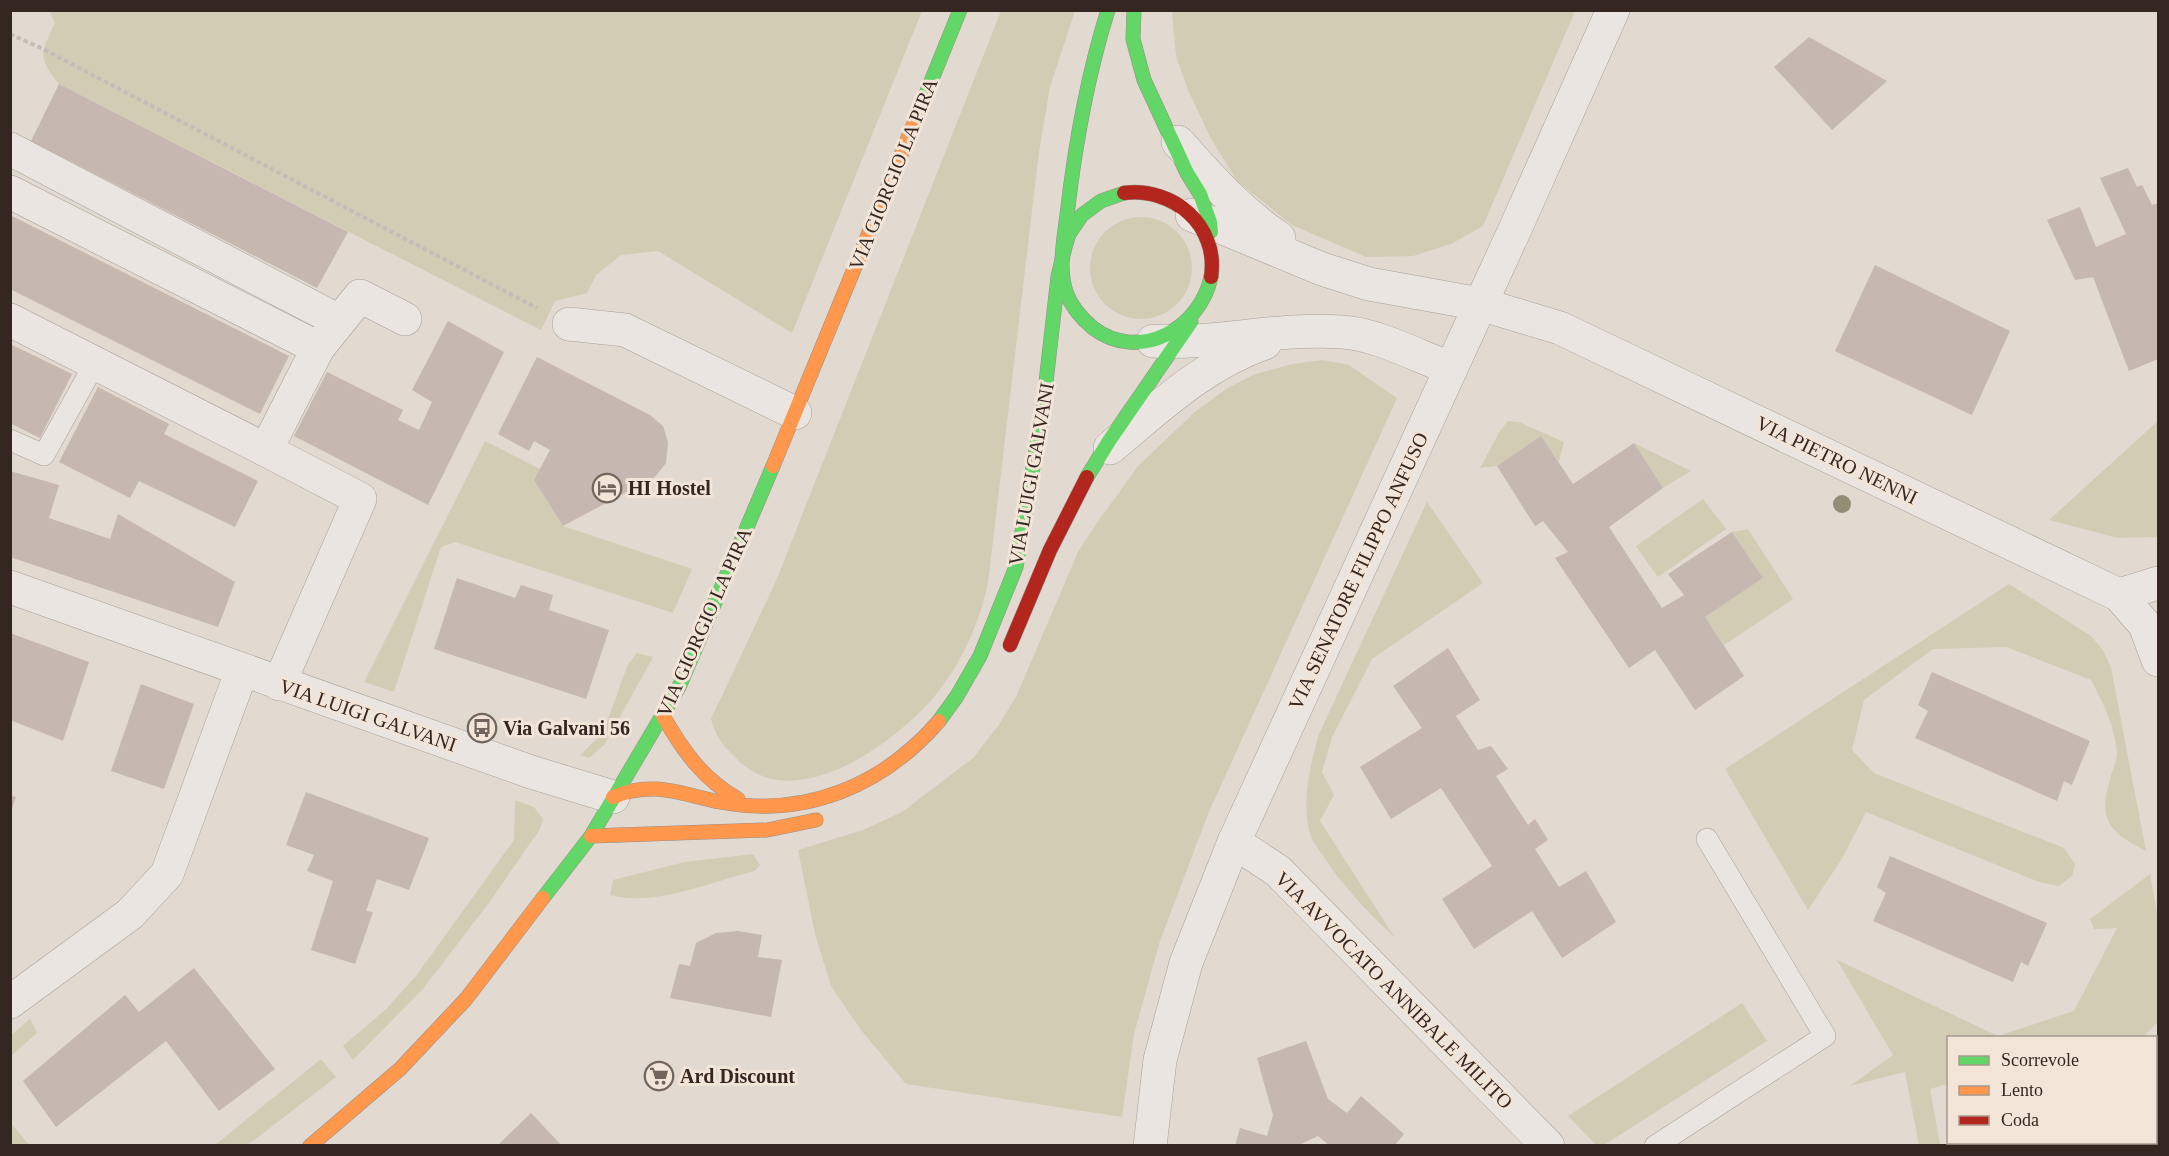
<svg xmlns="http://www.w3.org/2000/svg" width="2169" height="1156" font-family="'Times New Roman',serif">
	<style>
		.green { fill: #d3ccb4 }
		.building { fill: #c6b7b1 }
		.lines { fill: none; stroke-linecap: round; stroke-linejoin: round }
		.lane-casing { stroke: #a89f98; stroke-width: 22 }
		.street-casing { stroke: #a89f98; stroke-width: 34 }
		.fast-casing { stroke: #978e88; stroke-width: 15 }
		.slow-casing { stroke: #978e88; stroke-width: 15 }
		.jam-casing { stroke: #978e88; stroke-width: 15 }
		.path { stroke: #c3bcb7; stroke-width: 4; stroke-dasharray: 4.5 3; stroke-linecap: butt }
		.lane { stroke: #eae5e0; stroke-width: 21 }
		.street { stroke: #eae5e0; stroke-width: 33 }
		.fast { stroke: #63d668; stroke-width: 14 }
		.slow { stroke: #ff974d; stroke-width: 14 }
		.jam { stroke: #b3261e; stroke-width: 14 }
		.tree { fill: #918e75 }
		.labels { text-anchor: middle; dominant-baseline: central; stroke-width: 6; stroke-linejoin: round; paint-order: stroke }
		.street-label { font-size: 20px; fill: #362621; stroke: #f2e4d7 }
		.poi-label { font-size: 20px; font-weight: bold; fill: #362621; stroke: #f2e4d7; text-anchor: start }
	</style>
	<rect width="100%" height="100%" fill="#e2d9d0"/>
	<g class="green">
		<path d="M49,10L922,11L792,333L658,251L621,255L596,275L587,293L555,301L541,330L59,84C37,57 41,53 55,23Z"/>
		<path d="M1001,11H1075L1050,87L1039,152L988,583C979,625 961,664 934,697C893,745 791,819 735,757C721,743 717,739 711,719L776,581Z"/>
		<polygon points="1172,11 1172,10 1575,11 1483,226 1451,244 1413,256 1366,257 1292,225 1237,181 1210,137 1188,90 1176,56"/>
		<circle cx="1141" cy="268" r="51"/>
		<polygon points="1323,360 1349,365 1397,398 1208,814 1160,941 1134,1034 1122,1117 906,1084 861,1030 831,986 815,934 798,850 863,830 902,812 973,758 998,726 1016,697 1078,552 1096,524 1139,465 1196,411 1226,389 1255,374 1293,364"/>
		<polygon points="1508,421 1519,422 1564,442 1559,462 1541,437 1497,466 1480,468 1500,431"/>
		<polygon points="2158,421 2158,537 2118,538 2049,520"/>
		<polygon points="485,441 540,469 534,480 563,526 692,569 673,613 455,542 441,547 394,692 364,682"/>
		<polygon points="1634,443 1691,471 1663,488"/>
		<polygon points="1703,499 1726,529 1658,577 1636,546"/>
		<path d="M1427,502L1483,583L1372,659L1332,737L1322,772L1334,795L1320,821L1395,938C1368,912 1342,886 1322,854C1318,848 1312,841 1310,834C1301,802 1310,765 1319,734Z"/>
		<polygon points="1748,529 1793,599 1724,645 1705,617 1763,578 1732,532"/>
		<path d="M2009,584L2091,636L2103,650L2111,668L2146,851C2111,833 2097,821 2110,779C2112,771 2117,761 2117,753C2114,723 2104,705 2091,680L2006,647L1933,649L1864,700L1852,750L1874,773L2064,848L2075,864L2072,876L2059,886L2039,882L1866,812L1843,857L1808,910L1725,769Z"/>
		<polygon points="637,653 653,657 605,744 589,758 580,755 603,733 628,664"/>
		<polygon points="515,800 534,807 543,819 540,829 491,900 423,989 353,1060 343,1046 386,1009 416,976 514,840"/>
		<path d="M753,854L760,865L754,871C712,882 653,907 610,895L613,880L685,862Z"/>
		<polygon points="2150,874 2158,918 2158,1022 2144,1036 2137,1038 1948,1038 1948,1084 1930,1089 1940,1145 1919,1145 1905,1072 1850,1086 1893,1055 1837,960 1998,1036 2074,1011 2117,928 2094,929 2090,919"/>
		<polygon points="1742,1003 1767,1041 1604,1145 1596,1145 1568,1116"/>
		<polygon points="30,1019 37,1033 11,1056 11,1035"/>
		<polygon points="321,1059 336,1077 248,1145 215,1145"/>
		<polygon points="11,1123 29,1145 11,1145"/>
	</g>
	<g class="building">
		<polygon points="1809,37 1887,81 1832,130 1774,67"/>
		<polygon points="59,84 348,232 317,288 31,141"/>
		<polygon points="2128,168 2137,187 2142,185 2152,205 2158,203 2158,359 2129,371 2093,277 2075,280 2047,220 2080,207 2096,247 2126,234 2100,178"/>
		<polygon points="10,215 289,356 260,414 10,289"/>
		<polygon points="1875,265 2010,331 1972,415 1835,351"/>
		<polygon points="448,321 504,352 428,505 294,436 327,372 403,410 398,420 419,430 432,402 412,390"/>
		<polygon points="10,344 72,374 40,438 10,423"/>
		<polygon points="537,357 650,415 663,426 668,442 666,463 655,477 563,526 534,480 550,450 534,441 529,451 498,434"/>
		<polygon points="98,387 169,424 164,434 258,481 235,527 139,481 130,498 59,462"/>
		<polygon points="1541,436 1573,484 1634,443 1663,488 1609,527 1662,608 1684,595 1668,574 1732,532 1763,578 1705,617 1744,676 1695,710 1655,650 1629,668 1555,558 1568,552 1543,521 1535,526 1497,466"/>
		<polygon points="10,471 59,485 49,518 110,539 118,514 235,582 218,627 10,557"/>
		<polygon points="457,578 515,598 521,585 553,595 549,610 609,630 586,699 434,649"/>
		<polygon points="10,633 89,662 63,741 10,720"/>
		<polygon points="1448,648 1480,700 1456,716 1478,750 1491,746 1508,769 1496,776 1528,825 1535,819 1548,840 1535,849 1559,887 1586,871 1616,922 1562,958 1532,911 1474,949 1442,899 1492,866 1441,788 1391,819 1360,767 1422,728 1393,686"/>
		<polygon points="1932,672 2090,741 2072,785 2064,781 2057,801 1915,738 1928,711 1918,705"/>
		<polygon points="141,684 194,704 164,789 111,771"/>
		<polygon points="306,792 429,838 409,890 377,879 366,911 373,912 355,964 311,950 333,881 307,871 314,855 286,845"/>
		<polygon points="10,795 16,797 11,811 10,811"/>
		<polygon points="1890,856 2047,923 2028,966 2021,962 2013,982 1873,921 1886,893 1877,887"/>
		<polygon points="738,931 762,935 758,957 782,960 771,1017 670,998 679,964 690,966 696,943 716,933"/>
		<polygon points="194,968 275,1069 219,1111 166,1041 56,1127 23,1081 125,995 139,1012"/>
		<polygon points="1306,1041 1328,1099 1347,1113 1361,1096 1404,1134 1394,1146 1330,1146 1318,1136 1297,1146 1235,1146 1240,1128 1267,1136 1273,1115 1257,1058"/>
		<polygon points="531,1113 562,1146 497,1146"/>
		<polygon points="2156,1130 2158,1146 1973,1146 1973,1142 2156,1142"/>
	</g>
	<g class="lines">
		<g class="lane-casing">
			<g id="lane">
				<polyline points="10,440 44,455 95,363"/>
				<polyline points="1655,1146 1825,1036 1707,839"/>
			</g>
		</g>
		<g class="street-casing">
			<g id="street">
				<path d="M1178,142C1210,178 1238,210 1279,238"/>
				<polyline points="10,149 339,321"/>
				<polyline points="10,192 318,348 360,296 405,319"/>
				<polyline points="1192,215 1322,269 1369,284 1480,304 1560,328 2119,595 2145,625 2158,660"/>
				<polyline points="10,320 266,450"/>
				<polyline points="569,324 625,330 795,413"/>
				<path d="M1153,341C1216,345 1279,327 1342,332C1377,334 1417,356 1450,368"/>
				<path d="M1110,448C1158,408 1204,364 1265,343"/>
				<polyline points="10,587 531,772 613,797"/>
				<polyline points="2119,595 2158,583"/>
				<polyline points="279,684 360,499 266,450 318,348"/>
				<polyline points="1234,842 1278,871 1548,1146"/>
				<polyline points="10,1002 130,914 167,874 242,670"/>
				<polyline points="1150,1146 1160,1060 1186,963 1234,842 1516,227 1613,10"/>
			</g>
		</g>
		<g class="fast-casing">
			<g id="fast">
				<path d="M1108,10C1087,77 1075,145 1067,215C1064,240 1058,267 1066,292C1071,306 1081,318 1093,328C1139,363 1200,329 1211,277"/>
				<polyline points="1134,10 1133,39 1144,80 1187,173 1200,194 1210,222 1211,232"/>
				<polyline points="917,116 960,10"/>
				<polyline points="1087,477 1109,441 1191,322"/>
				<polyline points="939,721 957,696 980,656 1016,567 1043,408 1058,277 1065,247 1069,234 1082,215 1101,201 1124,193"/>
				<polyline points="543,898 591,836 679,687 773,466"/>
			</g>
		</g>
		<g class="slow-casing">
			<g id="slow">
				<polyline points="773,466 917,116"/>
				<path d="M663,716C683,751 703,779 738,799"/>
				<path d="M613,797C653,780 680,794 720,802C805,818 883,786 939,721"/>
				<polyline points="591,836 767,830 816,820"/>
				<polyline points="310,1146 400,1069 466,999 543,898"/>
			</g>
		</g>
		<g class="jam-casing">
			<g id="jam">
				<path d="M1124,193C1173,187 1219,225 1211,277"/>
				<polyline points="1010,645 1050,550 1087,477"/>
			</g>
		</g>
		<polyline class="path" points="10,34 43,49 537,308"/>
		<use href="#lane" class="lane"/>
		<use href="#street" class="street"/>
		<use href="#fast" class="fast"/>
		<use href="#slow" class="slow"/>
		<use href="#jam" class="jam"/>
	</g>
	<circle class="tree" cx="1842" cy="504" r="9"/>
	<defs>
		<g id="hotel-ring" transform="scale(1.5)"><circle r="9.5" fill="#f2e4d7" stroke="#72655e" stroke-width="1.5"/><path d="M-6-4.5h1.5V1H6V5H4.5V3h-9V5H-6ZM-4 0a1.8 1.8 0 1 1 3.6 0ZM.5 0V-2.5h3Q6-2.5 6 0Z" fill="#72655e"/></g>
		<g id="bus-ring" transform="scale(1.5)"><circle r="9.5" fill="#f2e4d7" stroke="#72655e" stroke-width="1.5"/><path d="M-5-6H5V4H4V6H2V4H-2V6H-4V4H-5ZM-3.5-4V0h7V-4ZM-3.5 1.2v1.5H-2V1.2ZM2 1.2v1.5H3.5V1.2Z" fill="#72655e"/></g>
		<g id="supermarket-ring" transform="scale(1.5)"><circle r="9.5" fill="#f2e4d7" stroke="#72655e" stroke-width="1.5"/><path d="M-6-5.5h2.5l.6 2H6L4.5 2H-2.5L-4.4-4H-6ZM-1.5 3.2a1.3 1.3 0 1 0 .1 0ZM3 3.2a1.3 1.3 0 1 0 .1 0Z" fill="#72655e"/></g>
	</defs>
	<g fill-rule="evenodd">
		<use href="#hotel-ring" x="607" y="488"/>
		<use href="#bus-ring" x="482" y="728"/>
		<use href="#supermarket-ring" x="659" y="1076"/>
	</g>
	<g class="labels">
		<g class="street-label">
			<text transform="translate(893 174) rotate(-68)">VIA GIORGIO LA PIRA</text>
			<text transform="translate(1837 460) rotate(26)">VIA PIETRO NENNI</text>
			<text transform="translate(1031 474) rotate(-80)">VIA LUIGI GALVANI</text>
			<text transform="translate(1358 571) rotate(-65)">VIA SENATORE FILIPPO ANFUSO</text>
			<text transform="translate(704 622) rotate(-66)">VIA GIORGIO LA PIRA</text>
			<text transform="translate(368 715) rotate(19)">VIA LUIGI GALVANI</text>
			<text transform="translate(1394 990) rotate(45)">VIA AVVOCATO ANNIBALE MILITO</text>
		</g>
		<g class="poi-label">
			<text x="628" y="488">HI Hostel</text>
			<text x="503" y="728">Via Galvani 56</text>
			<text x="680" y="1076">Ard Discount</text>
		</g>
	</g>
	<rect width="2169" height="1156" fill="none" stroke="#362621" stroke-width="24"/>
	<rect x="1947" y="1036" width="210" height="108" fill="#f2e4d7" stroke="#a7988e" stroke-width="1.5"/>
	<rect x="1959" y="1056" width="30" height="9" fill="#63d668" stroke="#a7988e" stroke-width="1.5"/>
	<text x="2001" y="1066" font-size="18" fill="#362621">Scorrevole</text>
	<rect x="1959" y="1086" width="30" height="9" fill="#ff974d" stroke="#a7988e" stroke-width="1.5"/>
	<text x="2001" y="1096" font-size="18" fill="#362621">Lento</text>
	<rect x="1959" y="1116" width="30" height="9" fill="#b3261e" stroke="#a7988e" stroke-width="1.5"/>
	<text x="2001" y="1126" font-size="18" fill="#362621">Coda</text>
</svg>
